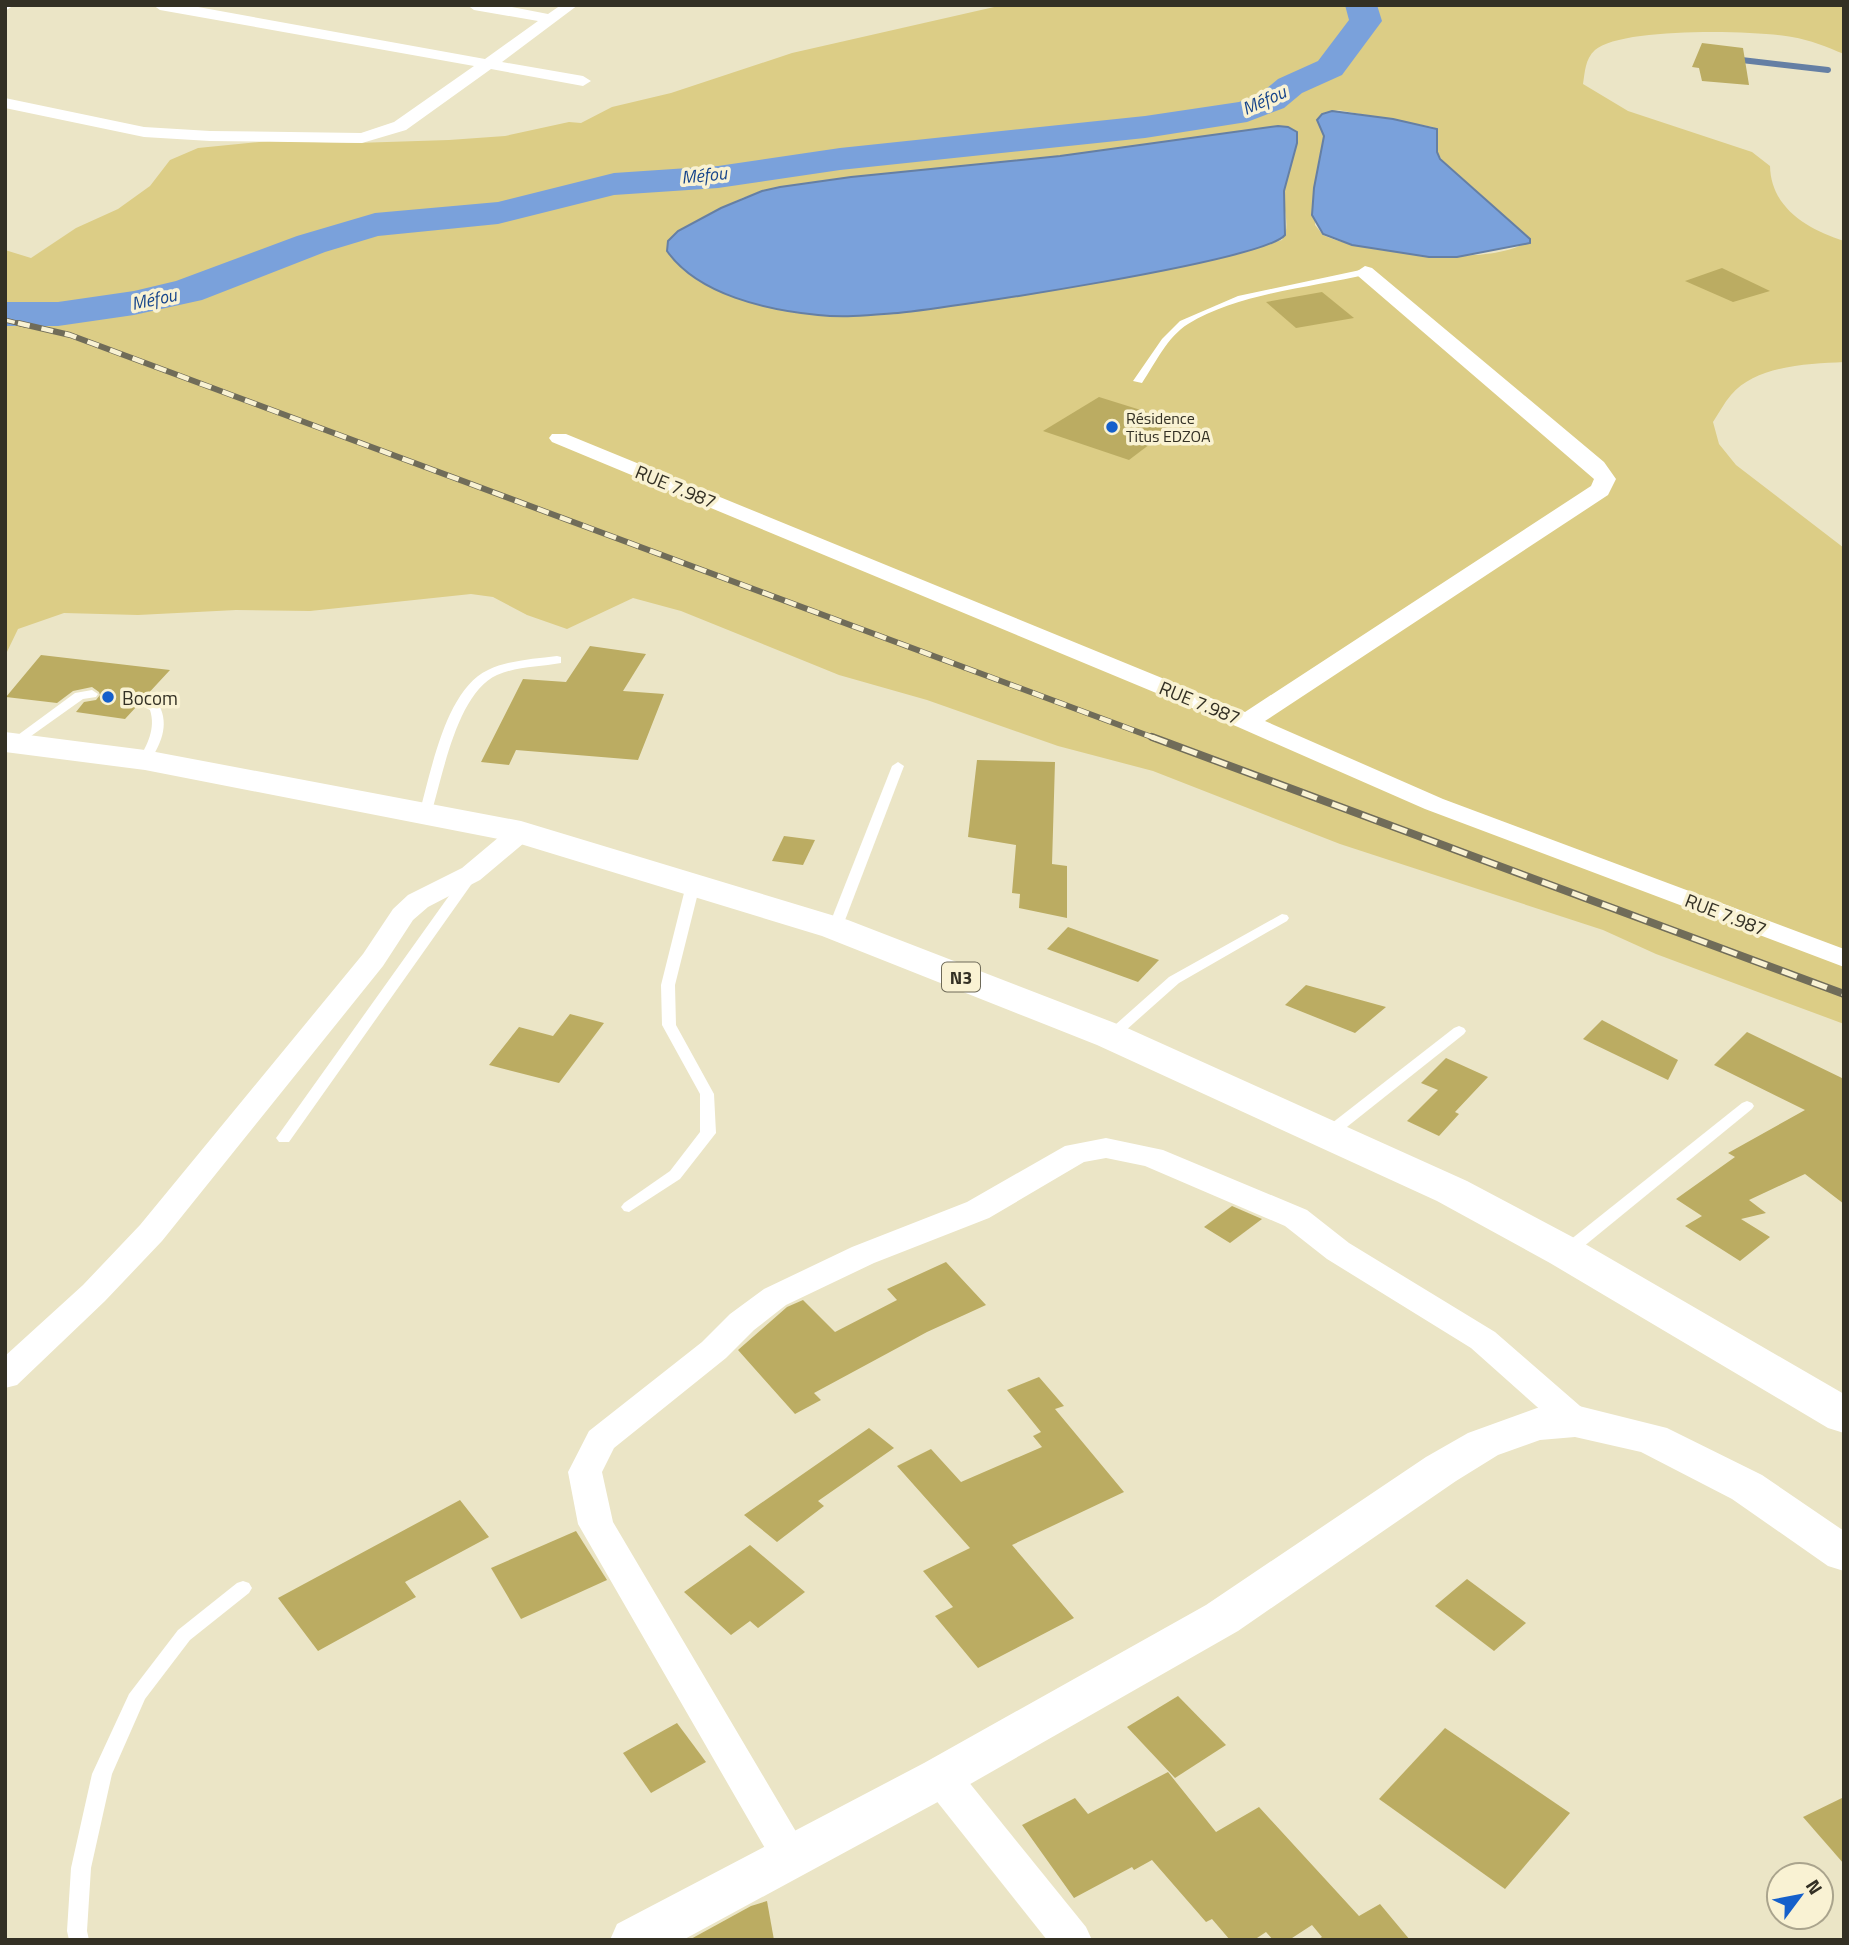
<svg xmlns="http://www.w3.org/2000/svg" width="1849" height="1945" font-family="'Titillium Web',sans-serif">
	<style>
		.green { fill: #dccd86; fill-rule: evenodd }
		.water { fill: #7aa1db; stroke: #657fa4; stroke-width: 2 }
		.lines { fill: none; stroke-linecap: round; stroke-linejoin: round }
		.stream { stroke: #657fa4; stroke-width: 6 }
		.river { fill: #7aa1db; fill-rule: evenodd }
		.building { fill: #bbac62 }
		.service { fill: #fff; fill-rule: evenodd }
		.minor { fill: #fff; fill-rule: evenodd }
		.tertiary { fill: #fff; fill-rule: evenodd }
		.trunk { fill: #fff; fill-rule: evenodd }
		.rail-far2-casing { stroke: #706c59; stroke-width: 5 }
		.rail-far1-casing { stroke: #706c59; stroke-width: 6 }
		.rail-casing { stroke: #706c59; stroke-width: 8 }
		.rail-far2 { stroke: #f9f2d3; stroke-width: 3.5; stroke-dasharray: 10; stroke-linecap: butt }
		.rail-far1 { stroke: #f9f2d3; stroke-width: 4.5; stroke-dasharray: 12; stroke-linecap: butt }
		.rail { stroke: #f9f2d3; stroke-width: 5; stroke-dasharray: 16; stroke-linecap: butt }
		.poi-dot { fill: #1560cb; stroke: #f9f2d3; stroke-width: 2.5 }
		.labels { text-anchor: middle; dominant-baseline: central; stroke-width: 7; stroke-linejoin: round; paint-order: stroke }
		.far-poi-label { font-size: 16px; fill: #333024; stroke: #f9f2d3; text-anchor: start }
		.far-water-label { font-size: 18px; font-style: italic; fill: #17458b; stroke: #f9f2d3 }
		.shield { fill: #f9f2d3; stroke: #6e6a58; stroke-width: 2 }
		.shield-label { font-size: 18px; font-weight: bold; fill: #333024 }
		.street-label { font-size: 19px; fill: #333024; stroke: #f9f2d3 }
		.poi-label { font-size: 19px; fill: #333024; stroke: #f9f2d3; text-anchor: start }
	</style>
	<rect width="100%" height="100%" fill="#ebe5c6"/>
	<path class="green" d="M1003,5H1844V54C1827,47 1810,40 1792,37C1757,30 1620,27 1595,50C1585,59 1585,72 1583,84L1628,111L1752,152L1770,166C1771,208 1807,229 1844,241V362C1808,364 1756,365 1731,395C1724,403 1719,413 1713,422L1719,444L1736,465L1844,548V1024L1656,954L1603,930L1340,844L1153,771L1058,746L927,700L839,675L681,611L633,598L567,629L527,615L493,597L471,594L310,611L236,610L138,615L64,613L18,629L5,656V250L31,258L76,228L118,209L150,186L170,160L198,148L270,141L356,143L449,140L505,136L569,122L581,123L612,107L671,93L792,53ZM1338,110L1433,127L1438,131L1437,152L1447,168L1530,239C1498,269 1360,253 1323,235L1315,225L1318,164L1324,136L1317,120L1322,114ZM1278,126L1297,143C1292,161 1283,183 1284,202C1285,215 1290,229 1282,240L1219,259L986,300L873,315H819L787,311L736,297L689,274L678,231L742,198L780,187L851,177L1060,156Z"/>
	<g class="water">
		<polygon points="1332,111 1393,119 1437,129 1437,152 1440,159 1530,239 1530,243 1457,257 1429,257 1352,245 1323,234 1312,215 1314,188 1324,136 1317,120 1322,114"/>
		<path d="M1278,126L1288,127L1297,132V143L1284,191L1285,235C1264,261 949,308 898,313C872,315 845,318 818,315C767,310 698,295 667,251L668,241L678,231L721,208L762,191L780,187L851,177L1060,156Z"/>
	</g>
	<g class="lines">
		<polyline class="stream" points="1733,59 1828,70"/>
		<polygon class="river" points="1345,5 1377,5 1382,21 1342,75 1302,93 1284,108 1247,122 1145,138 840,170 718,188 614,195 498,224 378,236 325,252 202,300 134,315 58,326 5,326 5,302 58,302 134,291 176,281 297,236 375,213 498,202 614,173 718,166 840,148 1145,116 1239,102 1260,94 1278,79 1318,61 1349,20"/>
	</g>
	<g class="building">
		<polygon points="1702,43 1743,48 1749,85 1702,81 1699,68 1692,67"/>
		<polygon points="1722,268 1770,291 1733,302 1685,281"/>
		<polygon points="1322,292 1354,318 1296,328 1266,302"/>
		<polygon points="1099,397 1179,422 1129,460 1043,431"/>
		<polygon points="590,646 646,654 623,691 664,694 638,760 516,750 509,765 481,762 523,679 566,682"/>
		<polygon points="41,655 170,670 145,697 140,696 134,700 133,703 137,706 125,719 76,712 84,702 96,700 100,695 99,692 92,687 73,691 57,703 6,697"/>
		<polygon points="977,760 1055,762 1052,864 1067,866 1067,918 1019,908 1020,894 1012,893 1016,845 968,837"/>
		<polygon points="784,836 815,840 803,865 772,861"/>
		<polygon points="1068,927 1159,960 1138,982 1047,949"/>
		<polygon points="1306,985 1386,1007 1355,1033 1285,1005"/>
		<polygon points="570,1014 604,1023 559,1083 489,1065 519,1027 553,1036"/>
		<polygon points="1602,1020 1678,1060 1668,1080 1583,1039"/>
		<polygon points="1747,1032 1844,1079 1844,1204 1805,1174 1749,1200 1766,1213 1741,1219 1770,1237 1740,1261 1685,1226 1702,1216 1676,1199 1735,1157 1728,1153 1805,1110 1714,1065"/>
		<polygon points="1446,1058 1488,1077 1455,1112 1459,1114 1439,1136 1407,1121 1438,1090 1421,1083"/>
		<polygon points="1232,1206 1262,1219 1230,1243 1204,1227"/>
		<polygon points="946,1262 986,1305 927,1332 814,1393 821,1400 795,1414 738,1350 787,1307 803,1300 835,1332 897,1300 887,1289"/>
		<polygon points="1039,1377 1064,1406 1055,1409 1124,1492 1012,1545 1074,1618 978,1668 935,1616 953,1607 923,1571 970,1548 897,1466 931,1449 961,1482 1042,1447 1033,1436 1041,1432 1007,1390"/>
		<polygon points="869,1428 894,1448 818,1501 824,1506 777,1542 744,1515"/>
		<polygon points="460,1500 489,1537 405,1582 416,1597 318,1651 278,1598"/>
		<polygon points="576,1531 607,1580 521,1619 491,1568"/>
		<polygon points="750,1545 805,1592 758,1628 750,1621 731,1635 684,1592"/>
		<polygon points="1467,1579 1526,1623 1494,1651 1435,1606"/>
		<polygon points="1178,1696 1226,1745 1175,1778 1127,1727"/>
		<polygon points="677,1723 706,1762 651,1793 623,1753"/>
		<polygon points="1445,1728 1570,1813 1505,1889 1379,1799"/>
		<polygon points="1168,1772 1216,1832 1259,1807 1359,1916 1380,1904 1410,1940 1317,1940 1322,1937 1312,1925 1289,1940 1273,1940 1266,1932 1254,1940 1230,1940 1212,1919 1206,1922 1152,1860 1134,1870 1132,1867 1074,1898 1022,1825 1075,1798 1088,1814"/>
		<polygon points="1844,1797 1844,1864 1803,1817"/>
		<polygon points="767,1901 774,1940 689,1940 751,1906"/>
	</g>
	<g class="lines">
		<g class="service">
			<path d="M1365,269L1370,272L1368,274C1310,288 1239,293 1188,324C1167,337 1155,364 1142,383L1133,381L1162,339L1180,321L1238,296Z"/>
			<path d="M557,656L561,657V663C540,667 518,666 497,675C457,693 443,775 431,814L430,817H420L419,814C431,773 445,690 488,670C509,660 534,659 557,656Z"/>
			<polygon points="92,690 98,694 96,697 83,699 17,746 13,747 7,743 75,693"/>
			<path d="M141,698L159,705C170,726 160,745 149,763L145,764L139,760C147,744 156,729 150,710L135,702Z"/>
			<polygon points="898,762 904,766 842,928 835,932 830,931 828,928 892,766"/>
			<polygon points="471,871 478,875 289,1142 279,1142 276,1138 279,1134 466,872"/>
			<polygon points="693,881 700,885 675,985 676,1025 714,1094 716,1133 680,1179 629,1212 624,1211 621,1207 624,1203 670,1171 700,1132 700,1094 662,1025 661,985 686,885"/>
			<polygon points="1282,914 1287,915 1289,918 1287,921 1179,983 1116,1039 1106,1039 1104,1036 1106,1033 1169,977"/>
			<polygon points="1459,1026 1464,1028 1466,1031 1464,1034 1333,1138 1323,1138 1320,1134 1323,1130 1454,1028"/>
			<polygon points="1747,1101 1752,1103 1754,1106 1752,1109 1572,1256 1560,1256 1558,1252 1560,1248 1742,1103"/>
			<polygon points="243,1581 249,1583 252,1588 249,1593 190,1640 145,1699 112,1774 91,1868 87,1931 89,1940 69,1940 67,1931 71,1868 92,1774 129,1694 178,1630 237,1583"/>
		</g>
		<g class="minor">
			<polygon points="5,5 14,5 5,11"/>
			<polygon points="153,5 187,5 485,59 538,21 474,10 467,5 501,5 548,14 561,5 578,5 502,62 583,76 591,81 583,86 491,69 406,130 362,143 210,141 144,137 5,108 5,98 144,127 210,131 361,133 394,122 474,66 160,10"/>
			<polygon points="1365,266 1372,268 1604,462 1616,479 1608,495 1265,721 1443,799 1844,949 1844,967 1425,809 1238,727 552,442 549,438 552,434 566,434 1245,712 1591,486 1594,479 1358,276 1356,272"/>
			<polygon points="521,824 530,826 534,832 530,838 480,880 428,907 413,920 383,966 162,1241 105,1301 17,1385 5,1388 5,1356 83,1285 140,1225 363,954 393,909 408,895 462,868 512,826"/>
			<polygon points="1106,1138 1163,1150 1307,1210 1349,1243 1495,1332 1587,1412 1592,1421 1587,1430 1575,1434 1563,1430 1471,1348 1327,1259 1285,1226 1145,1166 1106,1158 1084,1162 989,1218 874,1263 786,1305 754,1330 726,1358 614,1448 602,1472 613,1522 811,1857 805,1869 791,1874 777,1869 578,1524 568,1472 589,1431 702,1342 730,1314 764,1289 852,1247 967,1202 1065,1146"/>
			<polygon points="941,1761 955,1765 1086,1927 1092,1940 1047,1940 927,1789 922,1777 927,1765"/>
		</g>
		<polygon class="tertiary" points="1575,1405 1667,1428 1762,1475 1844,1531 1844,1571 1828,1566 1732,1499 1641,1452 1575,1437 1540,1440 1498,1455 1456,1481 1238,1631 958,1791 683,1940 610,1940 617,1924 924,1763 1206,1605 1426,1457 1468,1433 1537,1408"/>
		<polygon class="trunk" points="5,732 145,750 521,821 848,920 1125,1027 1467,1181 1580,1241 1844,1394 1844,1433 1828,1428 1550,1263 1437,1201 1097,1045 822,936 514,842 145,770 5,752"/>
		<g class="rail-far2-casing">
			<polyline id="rail-far2" points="5,320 25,325"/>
		</g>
		<g class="rail-far1-casing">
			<polyline id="rail-far1" points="18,323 70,335 1157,739"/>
		</g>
		<g class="rail-casing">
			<polyline id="rail" points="1152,737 1844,994"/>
		</g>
		<use href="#rail-far2" class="rail-far2"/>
		<use href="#rail-far1" class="rail-far1"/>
		<use href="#rail" class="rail"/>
	</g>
	<g class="poi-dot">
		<circle cx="1112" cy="427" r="7"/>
		<circle cx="108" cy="697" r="7"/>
	</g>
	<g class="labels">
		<g class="far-poi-label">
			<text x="1126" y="418">Résidence<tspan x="1126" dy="18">Titus EDZOA</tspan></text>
		</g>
		<g class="far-water-label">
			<text transform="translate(1264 100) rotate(-24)">Méfou</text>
			<text transform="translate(704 175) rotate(-6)">Méfou</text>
			<text transform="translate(154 299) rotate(-12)">Méfou</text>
		</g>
		<rect class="shield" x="942" y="962.5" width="38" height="29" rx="5"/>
		<g class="shield-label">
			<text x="961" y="977">N3</text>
		</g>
		<g class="street-label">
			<text transform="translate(676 486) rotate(22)">RUE 7.987</text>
			<text transform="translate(1200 702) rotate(22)">RUE 7.987</text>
			<text transform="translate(1726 914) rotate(21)">RUE 7.987</text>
		</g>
		<g class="poi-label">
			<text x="122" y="697">Bocom</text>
		</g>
	</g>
	<rect width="1849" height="1945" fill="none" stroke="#333024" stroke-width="14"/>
	<g transform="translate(1800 1896) rotate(58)"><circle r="33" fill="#f9f2d3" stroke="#aaa48d" stroke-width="2"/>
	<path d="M0-5L12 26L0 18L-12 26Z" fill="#1560cb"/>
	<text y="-10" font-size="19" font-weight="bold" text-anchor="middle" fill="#333024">N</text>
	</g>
</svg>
